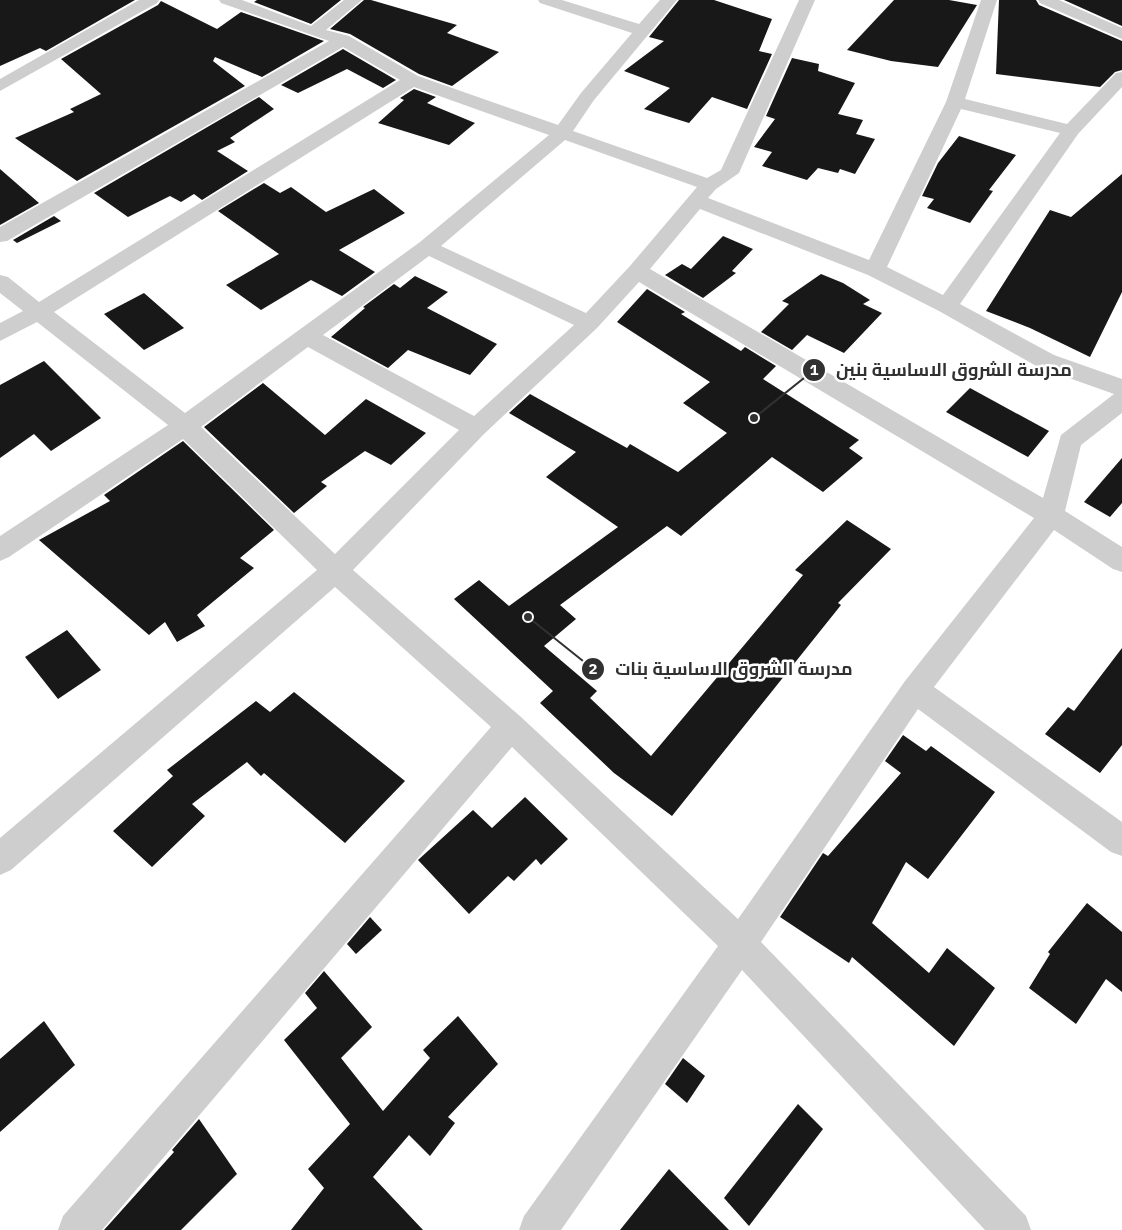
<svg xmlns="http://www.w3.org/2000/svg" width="1122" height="1230" font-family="'IBM Plex Sans',Cairo,sans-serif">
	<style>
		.building { fill: #181818 }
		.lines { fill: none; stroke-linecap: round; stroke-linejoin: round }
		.minor { fill: #cecece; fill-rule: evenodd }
		.leader { fill: none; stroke: #313131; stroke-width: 2 }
		.callout-dot { fill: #313131; stroke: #fff; stroke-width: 2 }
		.mark-label { font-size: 15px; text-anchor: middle; font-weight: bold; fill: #fff }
		.callout-label { font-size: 18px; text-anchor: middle; font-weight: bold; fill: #313131; stroke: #fff; stroke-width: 5; stroke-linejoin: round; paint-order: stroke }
	</style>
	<rect width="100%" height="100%" fill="#fff"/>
	<g class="building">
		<polygon points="0,0 135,0 46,51 40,48 0,66"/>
		<polygon points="257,0 341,0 311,24 254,2"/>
		<polygon points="364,0 371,0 457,25 447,33 499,52 452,86 419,74 350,34 330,29"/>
		<polygon points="679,0 714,0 772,19 759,51 772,54 747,109 712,97 689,123 644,109 670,88 624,71 664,41 649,37"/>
		<polygon points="894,0 949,0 977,5 938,67 891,61 847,50"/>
		<polygon points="999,0 1036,0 1039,5 1122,41 1122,70 1115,72 1100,87 996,74"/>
		<polygon points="1064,0 1122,0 1122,26"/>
		<polygon points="161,1 217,29 241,12 324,41 262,77 215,57 213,61 245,86 77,181 15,138 74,112 70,109 101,94 61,59 158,5"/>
		<polygon points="343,49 396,80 383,88 347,69 298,93 281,85"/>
		<polygon points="792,58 819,64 818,71 855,83 838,114 863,120 856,134 875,139 855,174 840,169 838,173 818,168 807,180 762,166 772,152 754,147 775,119 766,116"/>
		<polygon points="414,89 436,97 427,103 475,123 449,145 378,123 404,100 400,98"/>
		<polygon points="259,97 274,109 230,138 235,142 217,151 248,171 202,200 194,194 181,202 170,196 128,217 94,193"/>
		<polygon points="959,136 1016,155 989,190 993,191 970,223 927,208 934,199 922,196 938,163"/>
		<polygon points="0,169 39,203 0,225"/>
		<polygon points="1122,174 1122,292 1090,357 1030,328 986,311 1050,210 1071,217"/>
		<polygon points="264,183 280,193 291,187 326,212 374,189 405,213 339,250 375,272 342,296 311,280 261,310 226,285 279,254 218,211"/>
		<polygon points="54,216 61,221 17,243 13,240"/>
		<polygon points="723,236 753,249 732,271 736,273 703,298 665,275 682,264 691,269"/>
		<polygon points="821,274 843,283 870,300 863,304 882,313 844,353 807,335 792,350 761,332 789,304 782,301"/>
		<polygon points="415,276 448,292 427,308 497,344 470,375 408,350 388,368 331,337 365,308 363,307 394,284 400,288"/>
		<polygon points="647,289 685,312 681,314 741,351 745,347 776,366 763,379 859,440 849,448 863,458 823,492 772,457 681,536 667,526 560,605 576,619 544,646 597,691 590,698 651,756 803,575 795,570 847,520 891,549 838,603 841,605 672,816 614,773 540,703 553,691 454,599 479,580 509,606 618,527 546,477 576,452 509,413 530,394 627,448 630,444 678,472 727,433 683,403 710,382 617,322"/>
		<polygon points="144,293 184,328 144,350 104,314"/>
		<polygon points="44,361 101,418 51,451 34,434 0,458 0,385"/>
		<polygon points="263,383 325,435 366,399 426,433 391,465 365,451 321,482 327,486 294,513 204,427"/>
		<polygon points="970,388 1049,431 1028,457 946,412"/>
		<polygon points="183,441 274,530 240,558 254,568 197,615 205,626 177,642 165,622 149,635 39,540 110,501 104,495"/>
		<polygon points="1122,458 1122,503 1110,517 1084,502"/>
		<polygon points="67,630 101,670 58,699 25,657"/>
		<polygon points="1122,648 1122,745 1100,773 1045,734 1068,707 1074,711"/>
		<polygon points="294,692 405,781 345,843 264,773 261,776 247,762 192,804 205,816 152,867 113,831 173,776 167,770 256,701 270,712"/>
		<polygon points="903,735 926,751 931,746 995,792 928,879 906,862 872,923 929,973 947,948 995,988 954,1046 852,957 849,963 780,917 823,853 828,856 901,773 885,761"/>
		<polygon points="525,797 568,839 541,865 536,859 514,881 508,876 469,914 418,860 473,810 492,828"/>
		<polygon points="1087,903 1122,932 1122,992 1106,979 1076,1024 1029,988 1050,954 1048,952"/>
		<polygon points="370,917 382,930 356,954 347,944"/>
		<polygon points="324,971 372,1027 341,1058 383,1111 430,1058 423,1050 458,1016 498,1064 448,1117 455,1123 430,1156 409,1135 373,1177 423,1230 291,1230 324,1188 308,1169 350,1124 284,1040 317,1008 305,993"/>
		<polygon points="44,1021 75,1065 0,1132 0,1059"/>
		<polygon points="683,1058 705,1076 687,1103 665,1084"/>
		<polygon points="798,1104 823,1129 749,1226 724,1198"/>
		<polygon points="199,1119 237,1174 181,1230 104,1230 174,1152 172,1150"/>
		<polygon points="669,1169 729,1230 620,1230"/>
	</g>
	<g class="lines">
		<g class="minor">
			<polygon points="139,0 159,0 157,3 0,91 0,79"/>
			<path d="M219,0H242L311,26L344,0H362L326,30L349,36L418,76L558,125L581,93L632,33L540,3L538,0H562L639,24L660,0H677L594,100L573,131L707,178L721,170L799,0H815L739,173L716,189L708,198L869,260L946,102L981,0H997L965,99L1067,124L1116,73L1122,72V87L1078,134L960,304L1054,355L1122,379V413L1081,445L1065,511L1122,547V572L1113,569L1054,530L934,687L1122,822V856L1111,852L918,709L761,942L1026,1216L1031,1230H985L742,970L561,1230H519L524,1216L718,946L512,747L102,1230H58L63,1216L491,727L335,587L11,870L0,875V838L317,570L183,439L9,557L0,561V536L168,425L37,322L0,341V323L23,311L0,293V275L8,277L39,302L400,80L343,47L7,241L0,242V227L329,41L221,3ZM414,87L549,135L420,242L185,413L54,312ZM961,109L1060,133L943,295L887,267ZM565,140L697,187L630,266L586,313L441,246ZM700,209L868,275L939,311L1038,367L1114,394L1061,435L1043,498L650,269ZM429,256L574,325L474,416L323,335ZM639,282L1034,518L905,681L738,919L521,717L353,570L484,434L597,328ZM308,347L459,430L335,554L201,427Z"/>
			<polygon points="1038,0 1059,0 1122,28 1122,39 1040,3"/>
		</g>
	</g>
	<path class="leader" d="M754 418L814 370M528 617L593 669"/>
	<g class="callout-dot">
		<circle cx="754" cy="418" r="5"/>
		<circle cx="528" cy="617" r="5"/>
		<circle cx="814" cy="370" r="12"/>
		<circle cx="593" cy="669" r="12"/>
	</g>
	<g class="mark-label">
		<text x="814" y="375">1</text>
		<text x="593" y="674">2</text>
	</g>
	<g class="callout-label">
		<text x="954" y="376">مدرسة الشروق الاساسية بنين</text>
		<text x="734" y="675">مدرسة الشروق الاساسية بنات</text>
	</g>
</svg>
